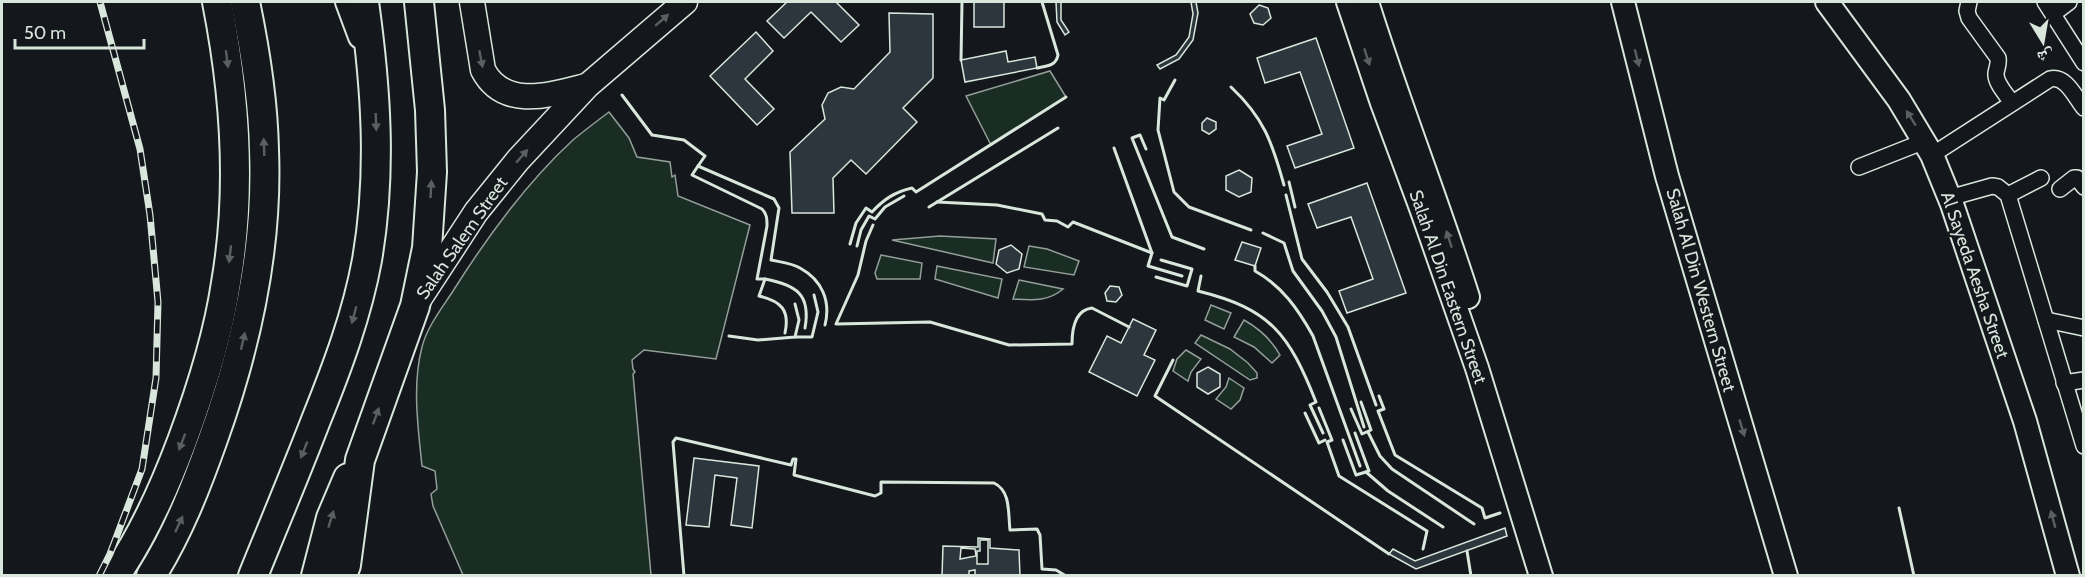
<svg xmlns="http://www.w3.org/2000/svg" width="2085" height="577" font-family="Cabin,'Noto Naskh Arabic',sans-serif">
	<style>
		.green { fill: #1a2d24; stroke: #939e99; stroke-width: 1.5 }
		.building { fill: #2c363c; stroke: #d8e6dc; stroke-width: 1.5; fill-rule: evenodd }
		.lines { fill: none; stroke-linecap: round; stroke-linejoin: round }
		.street-casing { stroke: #d8e6dc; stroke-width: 18 }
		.secondary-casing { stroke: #d8e6dc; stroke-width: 26 }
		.primary-casing { stroke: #d8e6dc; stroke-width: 27 }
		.highway-casing { stroke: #d8e6dc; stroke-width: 32 }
		.street { stroke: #14181c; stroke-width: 15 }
		.secondary { stroke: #14181c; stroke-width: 22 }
		.primary { stroke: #14181c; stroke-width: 24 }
		.highway { stroke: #14181c; stroke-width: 28 }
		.rail-casing { stroke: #d8e6dc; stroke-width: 7 }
		.rail { stroke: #14181c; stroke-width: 4.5; stroke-dasharray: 14; stroke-linecap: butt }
		.wall { stroke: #d8e6dc; stroke-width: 3 }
		.oneway { fill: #59605f }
		.labels { text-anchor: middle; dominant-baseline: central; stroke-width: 4.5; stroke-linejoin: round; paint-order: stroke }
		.street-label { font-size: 18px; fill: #d8e6dc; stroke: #14181c }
	</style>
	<rect width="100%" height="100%" fill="#14181c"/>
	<g class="green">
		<polygon points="1050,71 1066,97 991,145 966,96"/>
		<path d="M609,112L629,138L637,157L670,162L672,177L675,175L678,196L750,225L716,359L644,350L632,360L633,369L635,372L633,374L651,575H463L433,506L431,494L437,489L435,471L422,466C418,427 412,385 422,347C427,327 442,308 453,291C487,237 526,183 573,140C585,130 597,121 609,112Z"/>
		<polygon points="940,236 996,239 993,263 892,240"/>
		<polygon points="1029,246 1047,249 1079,261 1074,275 1024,267"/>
		<polygon points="881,255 922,263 920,279 877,279 875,273"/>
		<polygon points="937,266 1002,279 998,298 935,279"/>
		<path d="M1019,280L1063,289C1048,302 1032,300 1013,299Z"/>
		<polygon points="1211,305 1231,313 1224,329 1205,320"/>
		<path d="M1244,320C1260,329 1271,339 1280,355L1272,363L1254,347L1234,337Z"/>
		<polygon points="1201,335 1230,349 1248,363 1257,373 1257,378 1250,380 1195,343"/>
		<polygon points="1186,350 1201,359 1191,372 1188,381 1173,371 1177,359"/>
		<polygon points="1229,378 1244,388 1240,400 1231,409 1216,399 1226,387"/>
	</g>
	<g class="building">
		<polygon points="787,2 836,2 859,25 841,42 811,12 784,38 767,21"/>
		<rect x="974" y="2" width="30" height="25"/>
		<polygon points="1056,2 1061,2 1061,20 1069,32 1065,35 1057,22"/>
		<polygon points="1191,2 1196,2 1198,13 1193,40 1179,59 1160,69 1157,65 1176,55 1189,37 1193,14"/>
		<polygon points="1259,5 1268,8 1271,18 1263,25 1254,23 1250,14"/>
		<polygon points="889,13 933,14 933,78 903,108 917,122 866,174 851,160 833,178 834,213 792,213 790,152 825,119 822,105 828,93 841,87 854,89 890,52"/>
		<polygon points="756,32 773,51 745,79 774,109 757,125 710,76"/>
		<polygon points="1316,38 1354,148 1295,168 1287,146 1322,134 1300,72 1265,83 1257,58"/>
		<polygon points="1006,51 1008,62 1035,57 1037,68 965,82 961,60"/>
		<polygon points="1207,118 1216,122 1216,129 1209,134 1202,130 1202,123"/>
		<polygon points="1239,170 1252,178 1251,192 1239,197 1226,190 1226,176"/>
		<polygon points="1367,183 1406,293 1347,313 1339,291 1373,279 1351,217 1317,228 1308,204"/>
		<polygon points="1242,242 1261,248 1255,266 1235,260"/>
		<polygon points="1011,245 1022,254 1019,269 1007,273 996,264 999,250"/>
		<polygon points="1110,286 1119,287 1122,295 1116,302 1107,301 1105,293"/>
		<polygon points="1133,319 1156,330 1144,355 1155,360 1137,396 1089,372 1107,336 1121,343"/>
		<polygon points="1208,367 1220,374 1220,387 1208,394 1197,387 1197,373"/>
		<polygon points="694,458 759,466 752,528 731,525 737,478 715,475 709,527 686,525"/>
		<polygon points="1505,528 1507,536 1416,569 1389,554 1393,549 1415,561"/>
		<path d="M978,538L990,539V548L1019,550L1020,576H975V570L969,571V576H942L943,546L978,547ZM980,540H988V564H977V551H980ZM961,548L975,549L976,556L960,559Z"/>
	</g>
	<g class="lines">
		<g class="street-casing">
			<g id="street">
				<path d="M1969,2L1967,11L1969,18L1998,58C1999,64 1997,67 1996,73C1995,83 2007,95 2012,103"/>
				<polyline points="2045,2 2084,63"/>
				<polyline points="2053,14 2069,2"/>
				<path d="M1932,155L2050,79C2066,75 2075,97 2084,108"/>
				<polyline points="1859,167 1925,141"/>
				<polyline points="2060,189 2074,178 2077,178 2084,187"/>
				<polyline points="2008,195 2041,178"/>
				<polyline points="1949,198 1992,186 1998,187 2008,195 2084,446"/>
				<polyline points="2046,320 2084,328"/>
				<polyline points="2064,383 2084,380"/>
			</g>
		</g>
		<g class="secondary-casing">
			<g id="secondary">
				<polyline points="347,2 360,37"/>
				<polyline points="1348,2 1382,103 1422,211 1477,368 1541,576"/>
				<path d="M1367,2C1398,101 1436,197 1468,297"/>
				<polyline points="1623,2 1667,176 1786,576"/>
				<polyline points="1827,2 1899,100 1932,155 1952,204 2025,421 2068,576"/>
			</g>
		</g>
		<g class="primary-casing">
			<g id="primary">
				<path d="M472,2L483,70C504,110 550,95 586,86"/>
				<polyline points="418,301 476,212 518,160 587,86 685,2"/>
			</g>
		</g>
		<g class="highway-casing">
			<g id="highway">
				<path d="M115,576C144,534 164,489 182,441C201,390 218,337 226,283C242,190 235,93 217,2"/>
				<path d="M151,576C178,533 196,487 213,439C246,347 268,249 264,150C263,100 255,50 245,2"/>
				<path d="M253,576C274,524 296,472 316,420C337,368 357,315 367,260C382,173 376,88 364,2"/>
				<polyline points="316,576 331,518 348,478"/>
				<polyline points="342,576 346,565 360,460 415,306 427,248 432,172 430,110 419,2"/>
			</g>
		</g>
		<use href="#street" class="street"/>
		<use href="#secondary" class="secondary"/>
		<use href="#primary" class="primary"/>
		<use href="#highway" class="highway"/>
		<g class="rail-casing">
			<polyline id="rail" points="99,576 110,554 142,469 156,378 158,302 150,215 140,149 100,2"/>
		</g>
		<use href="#rail" class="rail"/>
		<g class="wall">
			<polyline points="961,60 962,2"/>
			<path d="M1037,68C1047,66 1056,66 1058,55L1042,2"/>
			<polyline points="1175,80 1164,100 1160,98 1158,130 1174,192 1189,207 1251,230"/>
			<path d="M1231,87C1264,118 1272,142 1284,185"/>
			<path d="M622,95L652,135L684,140L705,156L698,166L774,199L779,208L771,260C780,262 792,263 800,268C822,280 831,301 825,325"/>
			<polyline points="1114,148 1152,253"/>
			<polyline points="1146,149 1140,135 1132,138 1172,237 1204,249"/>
			<path d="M698,166L692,175L762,209C767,214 767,219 767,226L757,279H765L759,296C781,301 790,310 785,333"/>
			<polyline points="1289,182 1295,207"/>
			<polyline points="1286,195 1302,259 1327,292 1348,327 1376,405"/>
			<polyline points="937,202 997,205 1042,214 1045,220 1057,221 1068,227 1073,222 1152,253 1148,266 1182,276"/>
			<polyline points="929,207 1058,128"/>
			<path d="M873,225L866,241L858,275L836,324L930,322L1009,345L1072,344C1072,330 1075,310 1092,308L1129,327"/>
			<polyline points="1263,233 1284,243 1293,271 1322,311 1336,337 1364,427"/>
			<path d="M850,244L856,223L866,208L872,212C884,199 895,192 912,188L916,192L1066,97"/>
			<polyline points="857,246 861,230 869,216 875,219 885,207 904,196"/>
			<path d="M1255,266V271C1282,286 1298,309 1313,336L1360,466"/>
			<path d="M1201,276L1198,291C1271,309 1289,334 1316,402L1310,405L1323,433"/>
			<polyline points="1156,277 1187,286 1192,269 1161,260"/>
			<path d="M765,279C796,285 811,294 805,328"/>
			<polyline points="729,336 758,340 795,337 799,320 795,304"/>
			<polyline points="795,337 812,337 818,312 814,295"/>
			<polyline points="1173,360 1155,396 1389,554"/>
			<polyline points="1379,396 1384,409 1378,411 1395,455 1482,508 1485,518 1500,513"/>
			<polyline points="1319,408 1332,440 1327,442 1339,476 1427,531 1423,549"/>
			<polyline points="1351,409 1362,434 1371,430 1361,402"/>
			<polyline points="1305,413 1319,443 1325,440"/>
			<polyline points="1368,432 1380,456 1392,469 1474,524"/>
			<polyline points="1343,440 1356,475 1369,471 1355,433"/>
			<polyline points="1366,472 1388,491 1443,527"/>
			<polyline points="1899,508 1914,576"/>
			<polyline points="1467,551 1471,576"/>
			<path d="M684,576L673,442L676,438L791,465L793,459H796L794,475L875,496L881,493V482L994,483C1011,491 1008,513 1010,530L1037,529L1040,535L1042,569L1056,570L1066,576"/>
		</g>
	</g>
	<defs><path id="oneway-solid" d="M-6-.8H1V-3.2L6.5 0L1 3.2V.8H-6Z" transform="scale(1.5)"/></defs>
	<g class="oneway">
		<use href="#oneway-solid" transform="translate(662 20) rotate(-41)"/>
		<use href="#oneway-solid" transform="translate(1367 57) rotate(72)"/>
		<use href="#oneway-solid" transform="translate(1637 58) rotate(76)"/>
		<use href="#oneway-solid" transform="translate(227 59) rotate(83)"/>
		<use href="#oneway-solid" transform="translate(481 59) rotate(79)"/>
		<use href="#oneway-solid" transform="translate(1911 118) rotate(-122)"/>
		<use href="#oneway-solid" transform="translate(376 122) rotate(88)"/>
		<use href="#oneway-solid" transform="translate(264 147) rotate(-92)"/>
		<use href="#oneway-solid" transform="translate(522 156) rotate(-49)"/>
		<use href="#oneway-solid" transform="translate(431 189) rotate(-87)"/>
		<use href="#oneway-solid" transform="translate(1449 239) rotate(-108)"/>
		<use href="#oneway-solid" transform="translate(230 254) rotate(97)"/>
		<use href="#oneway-solid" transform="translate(354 315) rotate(105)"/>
		<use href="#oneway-solid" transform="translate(243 341) rotate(-77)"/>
		<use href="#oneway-solid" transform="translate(376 416) rotate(-70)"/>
		<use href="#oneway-solid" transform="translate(1742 428) rotate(73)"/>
		<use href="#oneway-solid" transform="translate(182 442) rotate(111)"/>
		<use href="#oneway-solid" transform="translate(304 450) rotate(112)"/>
		<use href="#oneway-solid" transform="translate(331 519) rotate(-73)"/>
		<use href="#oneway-solid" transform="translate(2053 519) rotate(-105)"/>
		<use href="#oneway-solid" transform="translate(179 524) rotate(-65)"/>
	</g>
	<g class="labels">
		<g class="street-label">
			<text transform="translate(462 238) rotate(-55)">Salah Salem Street</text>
			<text transform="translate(1975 275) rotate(71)">Al Sayeda Aesha Street</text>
			<text transform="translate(1448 287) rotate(71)">Salah Al Din Eastern Street</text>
			<text transform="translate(1701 290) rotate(74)">Salah Al Din Western Street</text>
		</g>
	</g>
	<rect width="2085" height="577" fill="none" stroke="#d8e6dc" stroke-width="6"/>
	<g transform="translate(2043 42) rotate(169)" stroke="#14181c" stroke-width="4.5" paint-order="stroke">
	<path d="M0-4.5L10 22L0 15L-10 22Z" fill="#d8e6dc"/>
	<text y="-9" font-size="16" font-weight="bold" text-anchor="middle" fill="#d8e6dc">ش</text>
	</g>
	<path d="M15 39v9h129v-9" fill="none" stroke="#d8e6dc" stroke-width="3"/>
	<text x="24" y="39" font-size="18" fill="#d8e6dc" stroke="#14181c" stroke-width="4.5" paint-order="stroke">50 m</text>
</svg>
